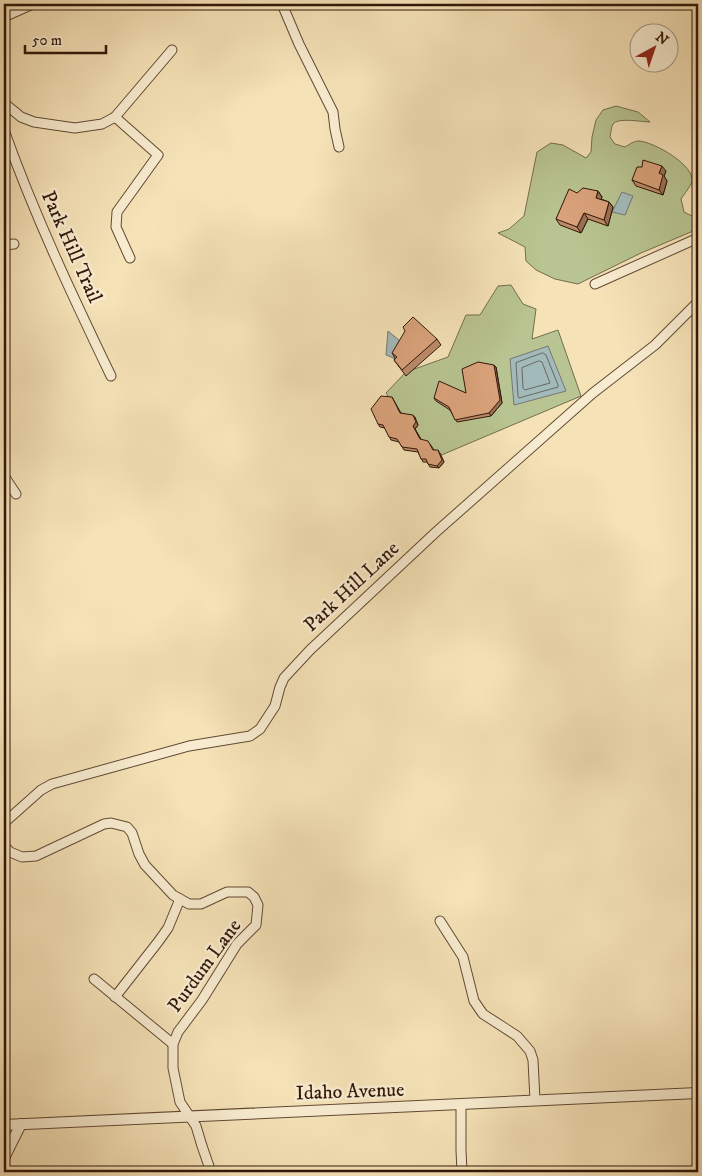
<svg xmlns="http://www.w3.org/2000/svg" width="702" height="1176" font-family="'IM FELL DW Pica',serif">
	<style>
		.green { fill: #b8c491; stroke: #746d4d }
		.water { fill: #a3babb; stroke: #757874 }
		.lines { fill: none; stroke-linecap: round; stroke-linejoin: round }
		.shore { stroke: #6a6862; stroke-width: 1 }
		.minor-casing { stroke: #624934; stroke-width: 11 }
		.tertiary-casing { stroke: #624934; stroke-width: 12 }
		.minor { stroke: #f8ecd0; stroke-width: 9 }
		.tertiary { stroke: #f8ecd0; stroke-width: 10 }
		.wall { fill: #bb8b69; stroke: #311609 }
		.shaded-wall { fill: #987155; stroke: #311609 }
		.building { fill: #d9a27a; stroke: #311609 }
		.labels { text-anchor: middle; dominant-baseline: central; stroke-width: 5; stroke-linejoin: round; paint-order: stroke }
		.street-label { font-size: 20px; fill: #311609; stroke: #f8ecd0 }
	</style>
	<rect width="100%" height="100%" fill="#f5e2b7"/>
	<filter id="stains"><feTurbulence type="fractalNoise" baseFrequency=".004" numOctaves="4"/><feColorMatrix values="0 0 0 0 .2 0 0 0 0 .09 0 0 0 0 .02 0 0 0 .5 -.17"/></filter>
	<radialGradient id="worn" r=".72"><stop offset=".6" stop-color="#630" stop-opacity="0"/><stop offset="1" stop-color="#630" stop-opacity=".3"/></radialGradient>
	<g class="green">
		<path d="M616,106L638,112L650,122C642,122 618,117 613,124C611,127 611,133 610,137L615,144L625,147C630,144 634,141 639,141C654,142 695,165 692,182C690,187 684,194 681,199L684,212L696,218L698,217V229L641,253L578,284L555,279L536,270L526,261L525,247L498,233L509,229L524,216L537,152L551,143L563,145L586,158L591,152L592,137L596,120L603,110Z"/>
		<polygon points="511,285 523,304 536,309 532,339 558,330 581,396 432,459 386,393 406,372 448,357 466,315 480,315 498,286"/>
	</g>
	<g class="water">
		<polygon points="622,192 633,196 625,215 612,212"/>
		<polygon points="388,331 400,341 396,359 386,355"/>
		<polygon points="548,346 566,391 514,405 510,359"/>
	</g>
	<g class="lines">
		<g class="shore">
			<polygon points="543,353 546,355 558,385 558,387 519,398 518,396 516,363"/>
			<polygon points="539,361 542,362 550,383 525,390 523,388 522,368"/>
		</g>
		<g class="minor-casing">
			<g id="minor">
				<polyline points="282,4 299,44 333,112 335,129 339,147"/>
				<polyline points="4,17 33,4"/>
				<polyline points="4,103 21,117 34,122 75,128 102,124 115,117 172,50"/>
				<polyline points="115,117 158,155 117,212 116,227 130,258"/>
				<path d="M4,130C34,214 72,295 111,376"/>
				<polyline points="4,245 14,244"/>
				<polyline points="595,284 698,238"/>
				<polyline points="4,476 16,494"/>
				<polyline points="4,823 41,790 52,784 189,746 250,736 260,729 275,706 280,687 284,678 310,650 436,532 593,393 655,345 698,302"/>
				<polyline points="4,846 10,852 22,857 36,856 104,824 111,823 127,827 132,833 139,854 145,865 173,895 189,904 201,904 227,892 248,892 254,897 258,905 256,925 237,944 202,1000 178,1032 173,1044 173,1068 180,1102 196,1126 202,1146 211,1172"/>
				<polyline points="440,921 463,957 474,1001 483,1014 517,1036 530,1051 533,1060 535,1100"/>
				<polyline points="94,979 173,1044"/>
				<polyline points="115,997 158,942 168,928 180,899"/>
				<polyline points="461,1104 461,1150 462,1172"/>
			</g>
		</g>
		<g class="tertiary-casing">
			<g id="tertiary">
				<polyline points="4,1125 698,1093"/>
				<polyline points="4,1158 21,1124"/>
			</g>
		</g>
		<use href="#minor" class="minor"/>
		<use href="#tertiary" class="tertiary"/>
	</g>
	<g class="wall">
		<polygon points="666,171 664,176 667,181 663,195 636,186 632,180"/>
		<polygon points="598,191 602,197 601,199 609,202 613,207 608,226 588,219 581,233 560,225 556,219 577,193"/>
		<polygon points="437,339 441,345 406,376 394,360 395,358 392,353"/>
		<polygon points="496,367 502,403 491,416 457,422 450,410 436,401 434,398 466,393"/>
		<polygon points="392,397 401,413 415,417 418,425 415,429 420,439 430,444 434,450 440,453 444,462 439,468 430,467 427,462 423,462 418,452 404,450 399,442 391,440 385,428 380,427 378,424"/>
	</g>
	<g class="shaded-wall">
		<polygon points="662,166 666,171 664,176 667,181 663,195 659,190 659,173"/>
		<polygon points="598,191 602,197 600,203 596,198"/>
		<polygon points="609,202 613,207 608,226 604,220"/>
		<polygon points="584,213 588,219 581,233 577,227"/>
		<polygon points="494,365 496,367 502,403 491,416 489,413"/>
		<polygon points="413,415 418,425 415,429 422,441 413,426"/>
		<polygon points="438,450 444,462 439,468 437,466"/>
	</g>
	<g class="building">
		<polygon points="643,160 662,166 659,173 663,175 659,190 632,180 637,167 642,167"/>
		<polygon points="583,188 598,191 596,198 609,202 604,220 584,213 577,227 556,219 569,189 577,193"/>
		<polygon points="413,317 437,339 402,370 394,360 397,357 392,353 405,331 403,327"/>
		<polygon points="478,362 494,365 500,400 489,413 455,420 449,407 434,398 439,381 466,393 462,369"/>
		<polygon points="381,396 392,397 400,413 413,415 416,422 413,426 420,439 428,441 433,450 438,450 442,460 437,466 428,464 426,459 421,459 417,449 402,447 397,439 389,437 383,425 378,424 371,409"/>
	</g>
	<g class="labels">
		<g class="street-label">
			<text transform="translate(71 247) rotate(66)">Park Hill Trail</text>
			<text transform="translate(352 587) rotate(-43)">Park Hill Lane</text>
			<text transform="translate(205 966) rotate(-54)">Purdum Lane</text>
			<text transform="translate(350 1092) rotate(-2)">Idaho Avenue</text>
		</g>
	</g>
	<rect width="702" height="1176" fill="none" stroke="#f5e2b7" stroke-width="20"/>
	<rect x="5" y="5" width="692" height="1166" fill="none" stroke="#311609" stroke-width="2.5"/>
	<rect x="10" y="10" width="682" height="1156" fill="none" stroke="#311609"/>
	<g transform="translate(654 48) rotate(40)"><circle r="24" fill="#f8ecd0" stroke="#a89680"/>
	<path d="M0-4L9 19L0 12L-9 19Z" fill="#8f2418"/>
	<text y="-8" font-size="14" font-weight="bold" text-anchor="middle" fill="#311609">N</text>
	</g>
	<path d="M25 45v8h81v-8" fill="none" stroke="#311609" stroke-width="2.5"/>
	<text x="32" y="45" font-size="15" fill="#311609" stroke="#f8ecd0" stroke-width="4" paint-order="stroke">50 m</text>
	<rect width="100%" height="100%" filter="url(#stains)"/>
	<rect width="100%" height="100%" fill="url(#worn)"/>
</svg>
